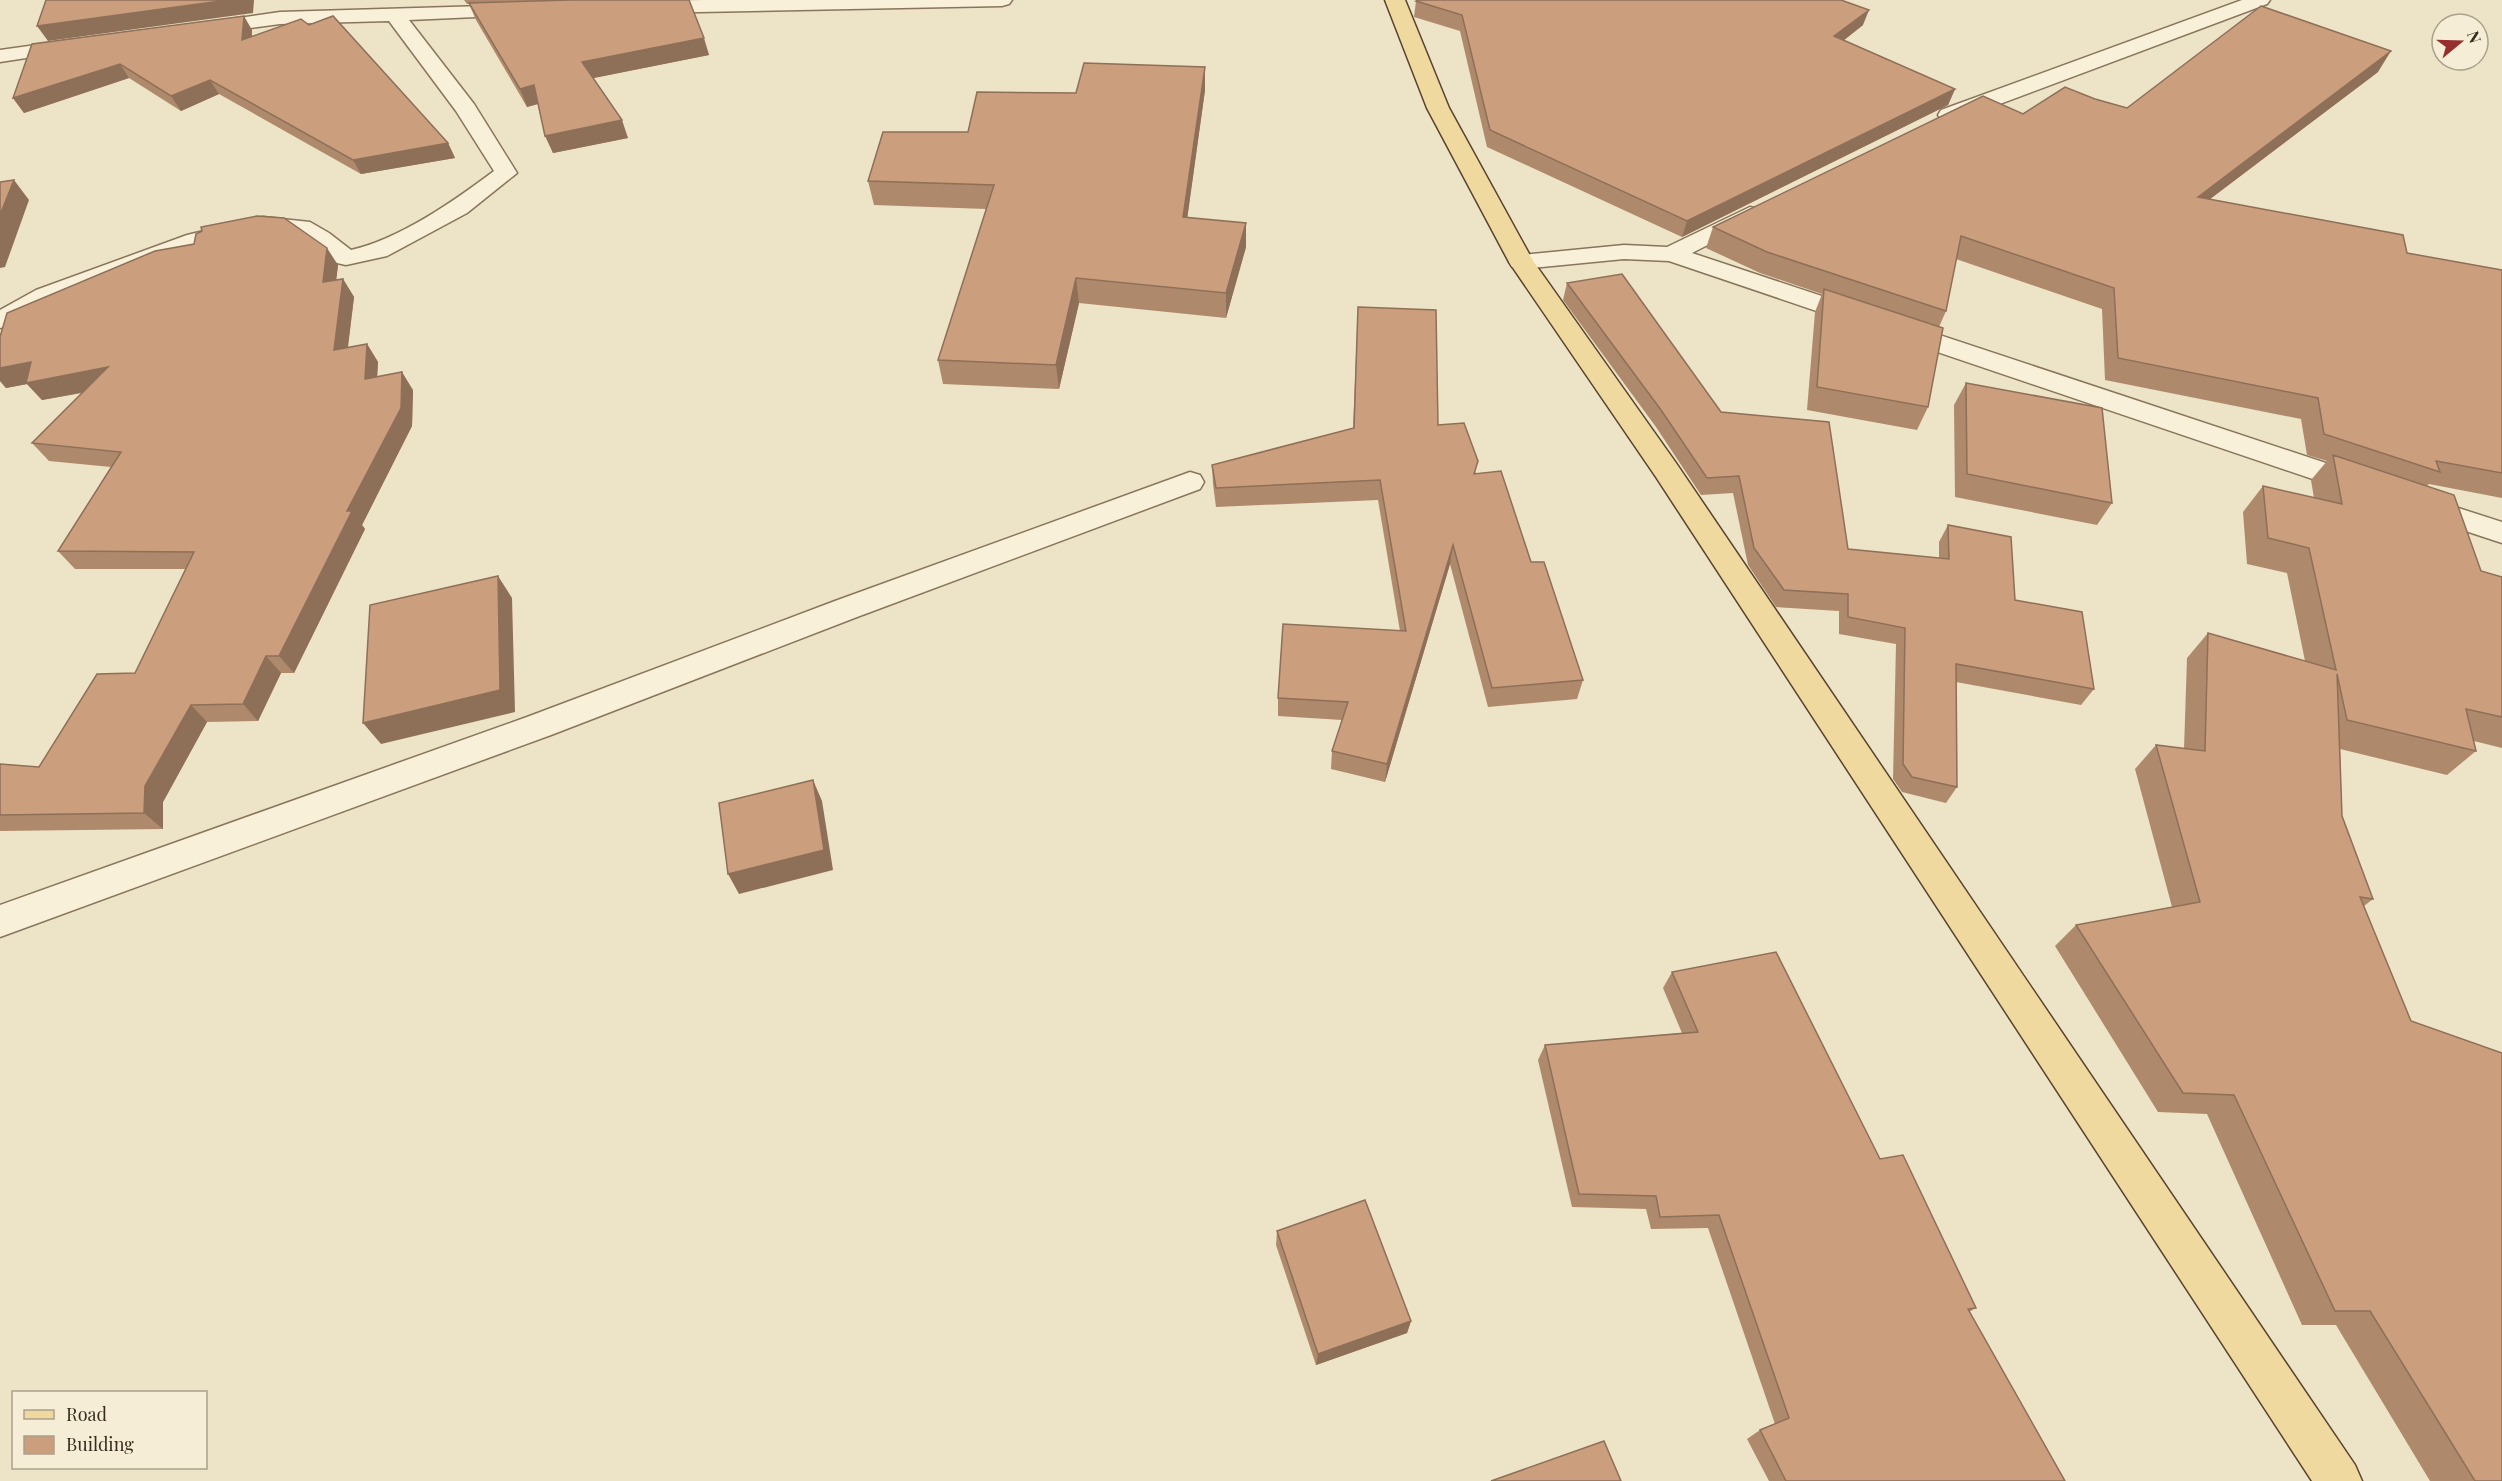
<svg xmlns="http://www.w3.org/2000/svg" width="2502" height="1481" font-family="'Playfair Display',serif">
	<style>
		.lines { fill: none; stroke-linecap: round; stroke-linejoin: round }
		.minor-casing { stroke: #88755c; stroke-width: 3 }
		.major-casing { stroke: #564330; stroke-width: 3 }
		.minor { fill: #f8f0d9; fill-rule: evenodd }
		.major { fill: #efd99f; fill-rule: evenodd }
		.wall { fill: #af896c }
		.shaded-wall { fill: #8e6f58 }
		.building { fill: #cb9f7d; stroke: #8e6f58; stroke-width: 1.5 }
	</style>
	<rect width="100%" height="100%" fill="#ede3c6"/>
	<g class="lines">
		<g class="minor-casing">
			<g id="minor">
				<polygon points="703,0 1012,0 1009,4 1002,6 647,13 640,11 637,7 640,3 647,1"/>
				<polygon points="2242,0 2270,0 2267,4 1957,120 1949,121 1941,120 1938,115 1941,110"/>
				<path d="M517,5L524,7L527,11L524,15L409,20L474,104L517,173L467,213L387,256L346,265L337,263L296,234L263,231L203,245L54,300L9,326L0,328V310L36,290L187,235L263,217L310,222L329,233L351,250C400,239 454,201 494,171L456,111L389,21L280,24L204,34L197,32L194,28L197,24L280,12Z"/>
				<polygon points="72,40 79,42 82,46 79,50 0,62 0,50"/>
				<polygon points="1750,207 1758,209 1762,214 1758,219 1692,253 2371,478 2375,485 2371,492 2361,495 2351,492 1669,261 1624,259 1521,269 1512,267 1509,262 1512,257 1521,255 1624,245 1667,247"/>
				<polygon points="1190,472 1200,475 1204,482 1200,489 857,617 551,735 0,937 0,905 527,717 835,601"/>
				<polygon points="2421,496 2502,522 2502,543 2411,513 2407,506 2411,499"/>
			</g>
		</g>
		<g class="major-casing">
			<polygon id="major" points="1385,0 1405,0 1449,108 1533,261 1676,463 2355,1465 2362,1481 2312,1481 1656,477 1509,262 1427,108"/>
		</g>
		<use href="#minor" class="minor"/>
		<use href="#major" class="major"/>
	</g>
	<g class="wall">
		<polygon points="464,0 689,0 709,55 593,78 628,138 553,153 538,104 527,107 476,20 469,4 467,4"/>
		<polygon points="1416,1 1863,25 1844,40 1955,89 1948,105 1682,237 1487,147 1460,31 1414,17"/>
		<polygon points="252,30 252,36 448,143 455,158 361,174 219,94 181,111 129,78 24,113 13,98 32,44"/>
		<polygon points="1205,67 1205,90 1187,218 1246,223 1246,247 1226,318 1079,303 1059,389 943,384 938,360 986,209 874,205 868,181 968,132 1076,93"/>
		<polygon points="2378,72 2210,199 2407,253 2502,270 2502,498 2429,484 2427,486 2481,571 2502,577 2502,748 2474,741 2476,751 2447,775 2340,749 2342,816 2373,899 2364,906 2502,1481 2430,1481 2336,1325 2302,1325 2207,1114 2158,1112 2055,946 2076,925 2172,907 2135,769 2156,745 2184,749 2187,658 2208,633 2305,661 2287,573 2247,564 2243,512 2263,486 2314,498 2311,480 2327,461 2307,455 2301,419 2105,380 2102,309 1956,259 1946,311 1939,327 1928,407 1917,430 1807,410 1815,312 1822,294 1760,273 1706,248 1713,227 2023,114 2095,99 2127,108"/>
		<polygon points="338,265 336,280 343,279 354,297 348,348 367,344 378,362 377,377 413,390 412,426 362,525 365,529 294,673 281,673 258,721 207,722 163,802 163,829 0,831 0,764 39,767 135,673 186,569 75,569 58,551 111,467 49,461 32,443 82,393 42,400 27,384 6,388 0,381 0,337"/>
		<polygon points="1567,283 1721,412 1848,549 1939,558 1939,542 1948,525 2094,689 2081,705 1956,682 1957,787 1946,803 1902,792 1893,779 1896,644 1839,634 1839,611 1776,607 1748,565 1733,493 1701,495 1656,427 1563,300"/>
		<polygon points="1358,307 1438,425 1476,473 1531,562 1583,680 1577,699 1488,707 1450,564 1385,782 1331,769 1332,751 1342,720 1278,716 1278,698 1400,631 1378,500 1216,507 1213,484 1212,465 1353,428"/>
		<polygon points="1966,383 2112,503 2097,525 1955,497 1954,405"/>
		<polygon points="1672,972 1880,1159 1976,1308 1969,1312 2065,1481 1769,1481 1747,1439 1760,1430 1775,1424 1708,1228 1651,1229 1646,1209 1572,1207 1538,1060 1545,1045 1682,1033 1663,988"/>
		<polygon points="1277,1231 1411,1321 1407,1333 1316,1365 1276,1245"/>
	</g>
	<g class="shaded-wall">
		<polygon points="228,0 254,0 253,13 48,41 37,26"/>
		<polygon points="1869,10 1863,25 1829,52 1834,36"/>
		<polygon points="244,16 252,30 251,54 242,40"/>
		<polygon points="704,38 709,55 589,79 582,62"/>
		<polygon points="2391,51 2378,72 2185,218 2198,197"/>
		<polygon points="120,64 129,78 24,113 13,98"/>
		<polygon points="1205,67 1205,90 1184,242 1183,217"/>
		<polygon points="210,80 219,94 181,111 171,96"/>
		<polygon points="534,85 541,103 527,107 520,89"/>
		<polygon points="1955,89 1948,105 1682,237 1687,221"/>
		<polygon points="622,120 628,138 553,153 545,136"/>
		<polygon points="448,143 455,158 361,174 353,160"/>
		<polygon points="14,180 29,200 5,267 0,268 0,215"/>
		<polygon points="1246,223 1246,247 1226,318 1226,293"/>
		<polygon points="327,248 338,265 334,300 323,282"/>
		<polygon points="1076,278 1079,303 1059,389 1056,365"/>
		<polygon points="343,279 354,297 345,368 334,350"/>
		<polygon points="367,344 378,362 376,397 365,379"/>
		<polygon points="31,362 108,367 122,385 42,400 27,384 6,388 0,381 0,368"/>
		<polygon points="402,372 413,390 412,426 362,525 365,529 294,673 279,656 347,511"/>
		<polygon points="1453,545 1450,564 1385,782 1387,764"/>
		<polygon points="498,576 512,598 515,712 381,744 363,723"/>
		<polygon points="266,656 281,673 258,721 243,704"/>
		<polygon points="191,705 207,722 163,802 163,829 144,813 145,786"/>
		<polygon points="813,780 822,801 833,870 739,894 728,874"/>
		<polygon points="1411,1321 1407,1333 1316,1365 1318,1354"/>
	</g>
	<g class="building">
		<polygon points="46,0 228,0 37,26"/>
		<polygon points="571,0 689,0 704,38 582,62 622,120 545,136 534,85 520,89 469,3"/>
		<polygon points="1418,0 1841,0 1869,10 1834,36 1955,89 1687,221 1490,130 1462,15 1416,1"/>
		<polygon points="2261,6 2391,51 2198,197 2403,235 2407,253 2502,270 2502,473 2436,461 2440,472 2324,434 2318,398 2118,358 2114,288 1961,236 1946,311 1767,252 1713,227 1983,96 2023,114 2065,87 2095,99 2127,108"/>
		<polygon points="244,16 242,40 301,19 309,25 333,16 448,143 353,160 210,80 171,96 120,64 13,98 32,44"/>
		<polygon points="1084,63 1205,67 1183,217 1246,223 1226,293 1076,278 1056,365 938,360 994,185 868,181 883,132 968,132 977,92 1076,93"/>
		<polygon points="14,180 0,215 0,182"/>
		<polygon points="257,216 284,218 327,248 323,282 343,279 334,350 367,344 365,379 402,372 401,408 347,511 352,511 279,656 266,656 243,704 191,705 145,786 144,813 0,815 0,764 39,767 97,674 135,673 194,552 58,551 121,452 32,443 108,367 26,383 31,362 0,368 0,337 7,313 155,251 194,244 196,234 202,231 201,227"/>
		<polygon points="1622,274 1721,412 1829,422 1848,549 1949,559 1948,525 2011,537 2015,600 2082,612 2094,689 1956,664 1957,787 1912,777 1903,764 1905,628 1848,617 1848,594 1784,590 1754,548 1739,476 1707,478 1661,410 1567,283"/>
		<polygon points="1824,289 1943,328 1928,407 1817,387"/>
		<polygon points="1358,307 1436,310 1438,425 1464,423 1478,461 1474,474 1501,471 1531,562 1544,562 1583,680 1492,688 1453,545 1387,764 1332,751 1348,702 1278,698 1283,624 1406,631 1380,480 1216,488 1212,465 1354,428"/>
		<polygon points="1966,383 2102,408 2112,503 1967,474"/>
		<polygon points="2333,455 2454,495 2481,571 2502,577 2502,717 2466,709 2476,751 2347,720 2337,674 2342,816 2373,899 2360,897 2411,1021 2502,1053 2502,1481 2475,1481 2370,1311 2335,1311 2234,1095 2183,1093 2076,925 2200,902 2156,745 2205,751 2208,633 2336,670 2309,548 2268,538 2263,486 2342,504"/>
		<polygon points="498,576 500,690 363,723 370,605"/>
		<polygon points="813,780 824,850 728,874 719,803"/>
		<polygon points="1776,952 1880,1159 1903,1155 1976,1308 1968,1309 2065,1481 1786,1481 1760,1430 1789,1418 1719,1215 1660,1217 1656,1196 1579,1194 1545,1045 1698,1032 1672,972"/>
		<polygon points="1365,1200 1411,1321 1318,1354 1277,1231"/>
		<polygon points="1604,1441 1621,1481 1491,1481"/>
	</g>
	<rect x="12" y="1391" width="195" height="78" fill="#f5edd5" stroke="#aaa08c" stroke-width="1.5"/>
	<rect x="24" y="1410" width="30" height="9" fill="#efd99f" stroke="#aaa08c" stroke-width="1.5"/>
	<text x="66" y="1421" font-size="18" fill="#392c1f">Road</text>
	<rect x="24" y="1436" width="30" height="18" fill="#cb9f7d" stroke="#aaa08c" stroke-width="1.5"/>
	<text x="66" y="1451" font-size="18" fill="#392c1f">Building</text>
	<g transform="translate(2460 42) rotate(71)"><circle r="28" fill="#f5edd5" stroke="#aaa08c" stroke-width="1.5"/>
	<path d="M0-4.5L10 22L0 15L-10 22Z" fill="#962f2d"/>
	<text y="-9" font-size="16" font-weight="bold" text-anchor="middle" fill="#392c1f">N</text>
	</g>
</svg>
